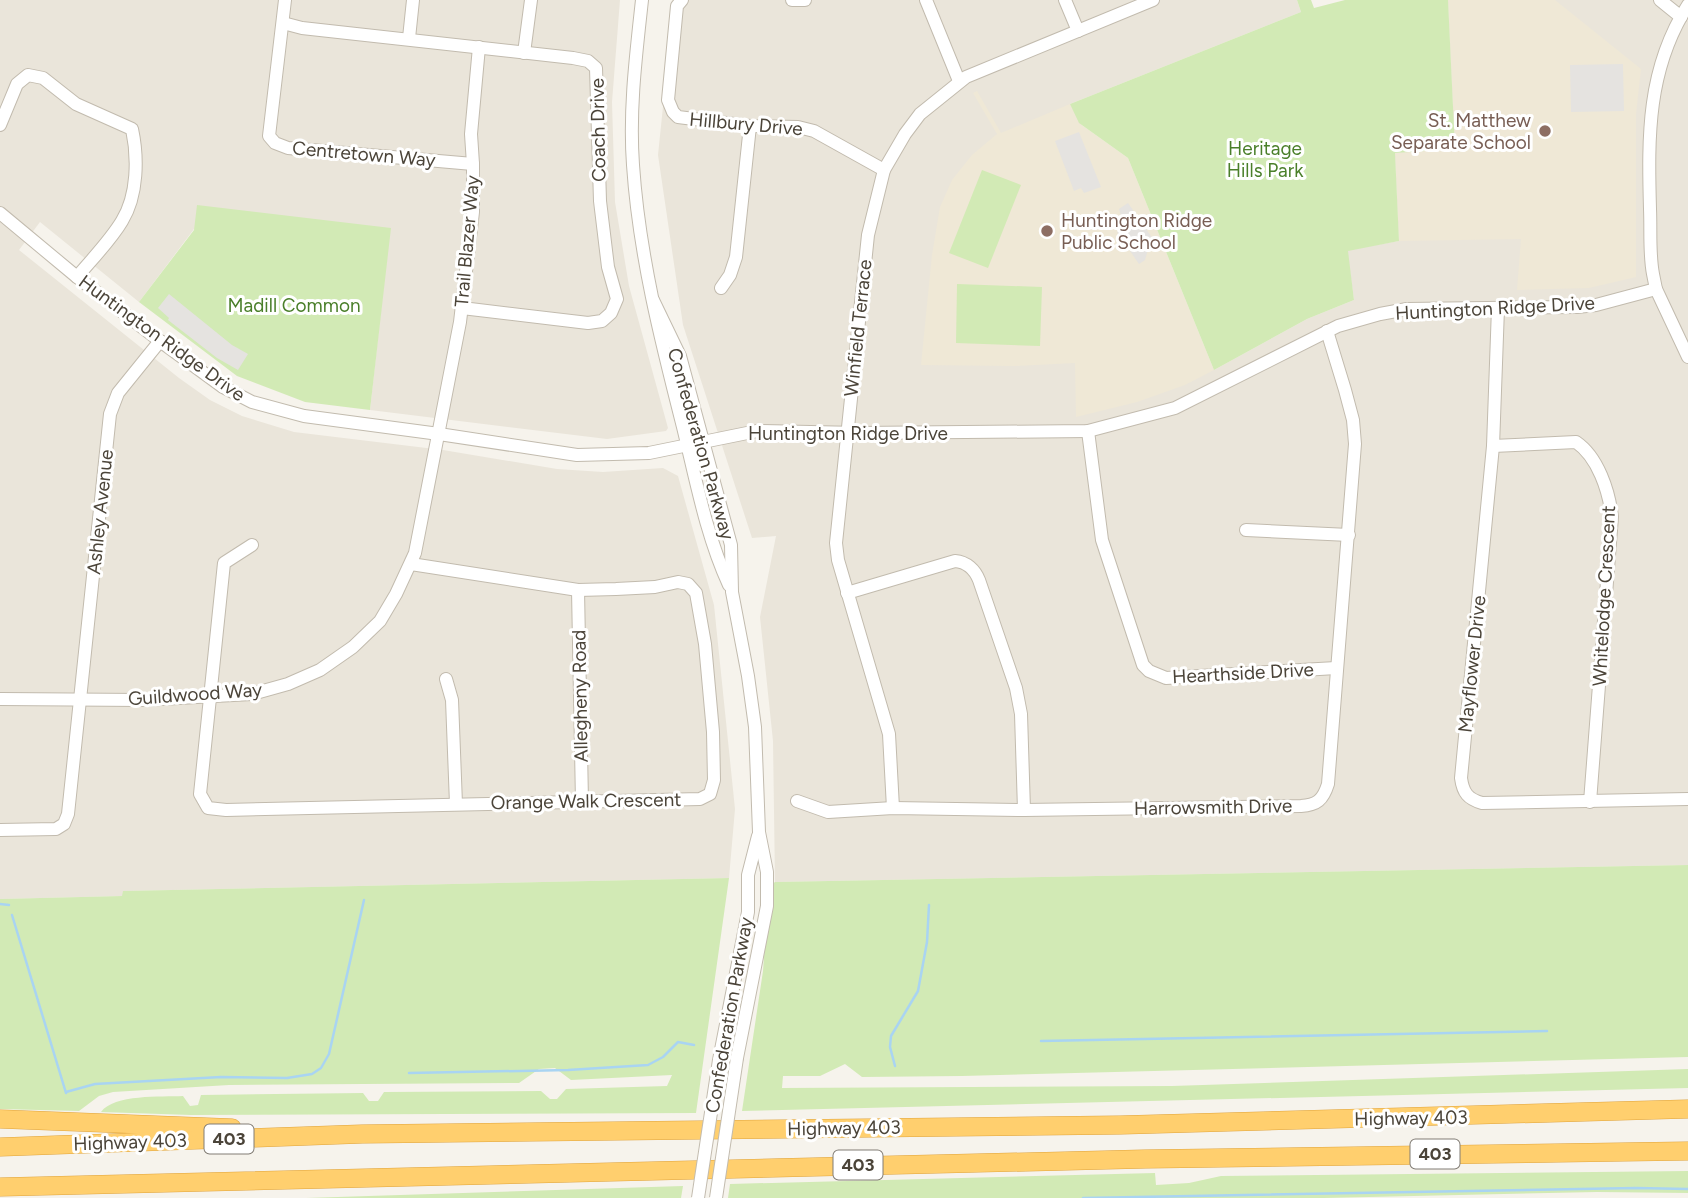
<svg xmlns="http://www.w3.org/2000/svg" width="1688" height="1198" font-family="Figtree,sans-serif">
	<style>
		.residential { fill: #eae5da }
		.education { fill: #efe8d6 }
		.green { fill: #d2eab5 }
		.parking { fill: #e5e3e0 }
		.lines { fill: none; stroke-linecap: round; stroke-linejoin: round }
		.stream { stroke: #a9d4f2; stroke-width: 2.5 }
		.minor-casing { stroke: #c2bbae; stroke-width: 14 }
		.highway-casing { stroke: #e0a43c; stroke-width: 19 }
		.minor { stroke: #fff; stroke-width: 12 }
		.highway { stroke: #ffcf6e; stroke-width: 18 }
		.minor-bridge-casing { stroke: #c2bbae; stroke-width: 14; stroke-linecap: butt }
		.minor-bridge { stroke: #fff; stroke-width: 12 }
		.education-dot { fill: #8d6e63; stroke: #fff; stroke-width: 2.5 }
		.labels { text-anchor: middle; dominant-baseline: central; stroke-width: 6; stroke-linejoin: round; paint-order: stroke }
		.shield { fill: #fff; stroke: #817c74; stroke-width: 2 }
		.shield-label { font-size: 18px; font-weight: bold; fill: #4b4439 }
		.education-label { font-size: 19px; fill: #785e54; stroke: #fff; text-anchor: end }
		.street-label { font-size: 19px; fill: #4b4439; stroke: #fff }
		.park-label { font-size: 19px; fill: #4a7f2a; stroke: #fff }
	</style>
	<rect width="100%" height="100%" fill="#f6f3ec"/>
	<g class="residential">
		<polygon points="0,0 620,0 612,102 615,202 629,286 668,428 666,431 607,439 370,410 390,228 194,229 139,302 40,222 19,250 179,378 210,400 242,416 294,432 443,450 557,469 603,472 663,468 678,476 714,605 735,809 729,878 124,891 123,896 0,899"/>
		<polygon points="674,0 1297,0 1301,12 1070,104 1214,370 1307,319 1354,300 1347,250 1399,241 1395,153 1455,148 1448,0 1688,0 1688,865 775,882 773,741 760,617 776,536 752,538 683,325 658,155"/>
	</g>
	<g class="education">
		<polygon points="1448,0 1555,0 1641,69 1636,114 1636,277 1589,288 1517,290 1521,239 1399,241 1395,153 1455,148"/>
		<polygon points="977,91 1001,133 1070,104 1079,123 1128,158 1214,370 1185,385 1137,402 1076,417 1075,363 1015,366 921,365 932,255 940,207 952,180 972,155 997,134 973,93"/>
	</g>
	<g class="green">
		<polygon points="1297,0 1311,0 1314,8 1345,0 1448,0 1455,149 1395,153 1399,241 1348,251 1354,300 1307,319 1214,370 1128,158 1079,123 1070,104 1301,12"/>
		<polygon points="982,170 1021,185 988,268 949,253"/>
		<polygon points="197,205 391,228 370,410 305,402 237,376 139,302 194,230"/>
		<polygon points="957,284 1042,287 1040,346 956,343"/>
		<polygon points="1688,865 1688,1057 962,1076 862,1077 845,1064 820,1076 783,1076 782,1088 1172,1086 1688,1069 1688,1088 742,1111 763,971 769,887 775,882"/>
		<path d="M729,878L696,1113L191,1115L101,1112C114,1094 161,1097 183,1096L190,1106L198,1105L201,1095L363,1093L369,1101H378L384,1092L541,1091L550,1099H557L566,1089L667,1086L672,1075L571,1080L555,1068L539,1069L519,1083L229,1085L113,1092L99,1096L79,1111L0,1109V899L122,896L123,891Z"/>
		<polygon points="1688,1171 1688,1193 1597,1192 1324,1198 728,1198 730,1184 1155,1173 1156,1185 1189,1183 1221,1176"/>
		<polygon points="683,1186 681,1198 306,1198"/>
	</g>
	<g class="parking">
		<polygon points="1623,64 1624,111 1571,112 1570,65"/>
		<polygon points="1079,132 1101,187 1084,193 1081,188 1074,191 1055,141"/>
		<polygon points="1128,203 1155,242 1149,246 1145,260 1139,264 1117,232 1124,227 1119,209"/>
		<polygon points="169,294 232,345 248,354 238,370 217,358 168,320 169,318 158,308"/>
	</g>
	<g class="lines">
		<g class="stream">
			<polyline points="0,904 9,905"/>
			<polyline points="12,915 66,1093"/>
			<polyline points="1041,1041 1547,1031"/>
			<polyline points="895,1066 890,1047 891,1036 918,991 927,942 929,905"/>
			<polyline points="409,1073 568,1070 648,1065 663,1057 678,1042 694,1045"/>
			<polyline points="66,1092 95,1084 221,1077 287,1078 312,1074 321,1068 329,1054 364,900"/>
			<polyline points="1083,1198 1636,1188 1688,1189"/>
		</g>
		<g class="minor-casing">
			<g id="minor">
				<polyline points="285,0 269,136 275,143 288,148 473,164"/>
				<path d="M642,0C636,55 629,110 633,165C639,254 661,341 683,427C696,480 706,535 729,585"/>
				<polyline points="682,0 677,6 668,100 673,112 678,117 750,126 798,127 814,131 884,170"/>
				<polyline points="792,0 805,0"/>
				<polyline points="926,0 959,81"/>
				<polyline points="1065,0 1078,31"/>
				<polyline points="1660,0 1681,17"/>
				<path d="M1688,5C1647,69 1648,136 1650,209C1651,231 1649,253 1653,274L1656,289L1688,357"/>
				<polyline points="283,23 302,28 573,58 588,61 596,68 600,201 608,267 617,299 611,313 602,321 588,323 462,308"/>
				<polyline points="409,38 413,0"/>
				<polyline points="524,53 531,0"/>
				<path d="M0,125L17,84L28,75L43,78L76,104L132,129C138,157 138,195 122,221C110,241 92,259 77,277"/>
				<polyline points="0,213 77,277 160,341 223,387 252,402 304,416 439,434 577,455 649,453 757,431 859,433 1088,431 1175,408 1338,326 1380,314 1407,309 1577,307 1596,305 1656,289"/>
				<polyline points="721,288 730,275 736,257 750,126"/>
				<polyline points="653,300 680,356 731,545 732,592 748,676 755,727 759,832 767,872 767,906 737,1058"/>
				<path d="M1498,308L1493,446L1461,778C1463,793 1468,799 1482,803L1688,799"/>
				<polyline points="1088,431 1102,540 1143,665 1149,671 1166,678 1336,668"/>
				<path d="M1493,446L1576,442C1598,457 1609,491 1612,517L1590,802"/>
				<polyline points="1246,530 1349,535"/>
				<polyline points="252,545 224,563 200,794 208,808 226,810 700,799 710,794 714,780 713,732 705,644 696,593 688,584 678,582 655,587 616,589 578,590 411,564"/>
				<polyline points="578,590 582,802"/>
				<path d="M847,593L955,561C967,562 975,570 979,580L1016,688L1021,714L1024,810"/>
				<polyline points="446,679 452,700 456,804"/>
				<polyline points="0,699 142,700 252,694 288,684 320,670 353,647 380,621 396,594 415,553 460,322 473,212 473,164 471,134 479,47"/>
				<path d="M797,801L828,812L893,808L1024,810L1301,806C1317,805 1323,800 1328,784L1355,444L1353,420L1345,390L1327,331"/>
				<polyline points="893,808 889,734 838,560 836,543 868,235 884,170 905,134 920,114 966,77 1153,0"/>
				<polyline points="0,830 56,829 64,824 68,814 110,414 118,393 160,341"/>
				<polyline points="719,1060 748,912 748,875 758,836"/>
			</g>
		</g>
		<g class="highway-casing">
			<g id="highway">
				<polyline points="0,1119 232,1128"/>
				<polyline points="0,1147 362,1134 1121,1125 1688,1109"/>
				<polyline points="0,1187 1145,1159 1688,1151"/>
			</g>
		</g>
		<use href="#minor" class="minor"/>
		<use href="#highway" class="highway"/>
		<g class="minor-bridge-casing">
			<g id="minor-bridge">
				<polyline points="698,1198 719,1060"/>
				<polyline points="716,1198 737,1058"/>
			</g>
		</g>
		<use href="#minor-bridge" class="minor-bridge"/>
	</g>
	<g class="education-dot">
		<circle cx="1545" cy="131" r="7"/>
		<circle cx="1047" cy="231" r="7"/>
	</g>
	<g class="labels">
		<g class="shield">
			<rect x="204.5" y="1124.5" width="49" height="29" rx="5"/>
			<rect x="1410.5" y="1139.5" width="49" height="29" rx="5"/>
			<rect x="833.5" y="1150.5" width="49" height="29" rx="5"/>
		</g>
		<g class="shield-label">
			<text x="229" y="1139">403</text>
			<text x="1435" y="1154">403</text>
			<text x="858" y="1165">403</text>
		</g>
		<g class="education-label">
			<text x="1531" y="120">St. Matthew<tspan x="1531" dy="22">Separate School</tspan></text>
			<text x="1061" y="220" text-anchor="start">Huntington Ridge<tspan x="1061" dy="22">Public School</tspan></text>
		</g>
		<g class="street-label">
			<text transform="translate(746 124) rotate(5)">Hillbury Drive</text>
			<text transform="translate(598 130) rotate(-91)">Coach Drive</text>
			<text transform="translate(364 154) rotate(5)">Centretown Way</text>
			<text transform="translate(467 241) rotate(-85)">Trail Blazer Way</text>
			<text transform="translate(1495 308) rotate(-3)">Huntington Ridge Drive</text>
			<text transform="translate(858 328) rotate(-84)">Winfield Terrace</text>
			<text transform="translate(162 338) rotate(36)">Huntington Ridge Drive</text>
			<text x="848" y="433">Huntington Ridge Drive</text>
			<text transform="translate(701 444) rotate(74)">Confederation Parkway</text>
			<text transform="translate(100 512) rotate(-84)">Ashley Avenue</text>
			<text transform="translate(1604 596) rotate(-87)">Whitelodge Crescent</text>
			<text transform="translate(1472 664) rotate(-84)">Mayflower Drive</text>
			<text transform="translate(1243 673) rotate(-3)">Hearthside Drive</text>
			<text transform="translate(195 694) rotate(-4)">Guildwood Way</text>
			<text transform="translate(580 696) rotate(-91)">Allegheny Road</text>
			<text transform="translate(586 801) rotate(-1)">Orange Walk Crescent</text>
			<text transform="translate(1213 807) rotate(-1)">Harrowsmith Drive</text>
			<text transform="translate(729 1015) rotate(-80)">Confederation Parkway</text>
			<text transform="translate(1411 1118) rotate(-1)">Highway 403</text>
			<text transform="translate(844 1128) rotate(-1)">Highway 403</text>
			<text transform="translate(130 1142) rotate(-2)">Highway 403</text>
		</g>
		<g class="park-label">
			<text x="1265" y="148">Heritage<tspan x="1265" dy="22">Hills Park</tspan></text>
			<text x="294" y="305">Madill Common</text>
		</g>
	</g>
</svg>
